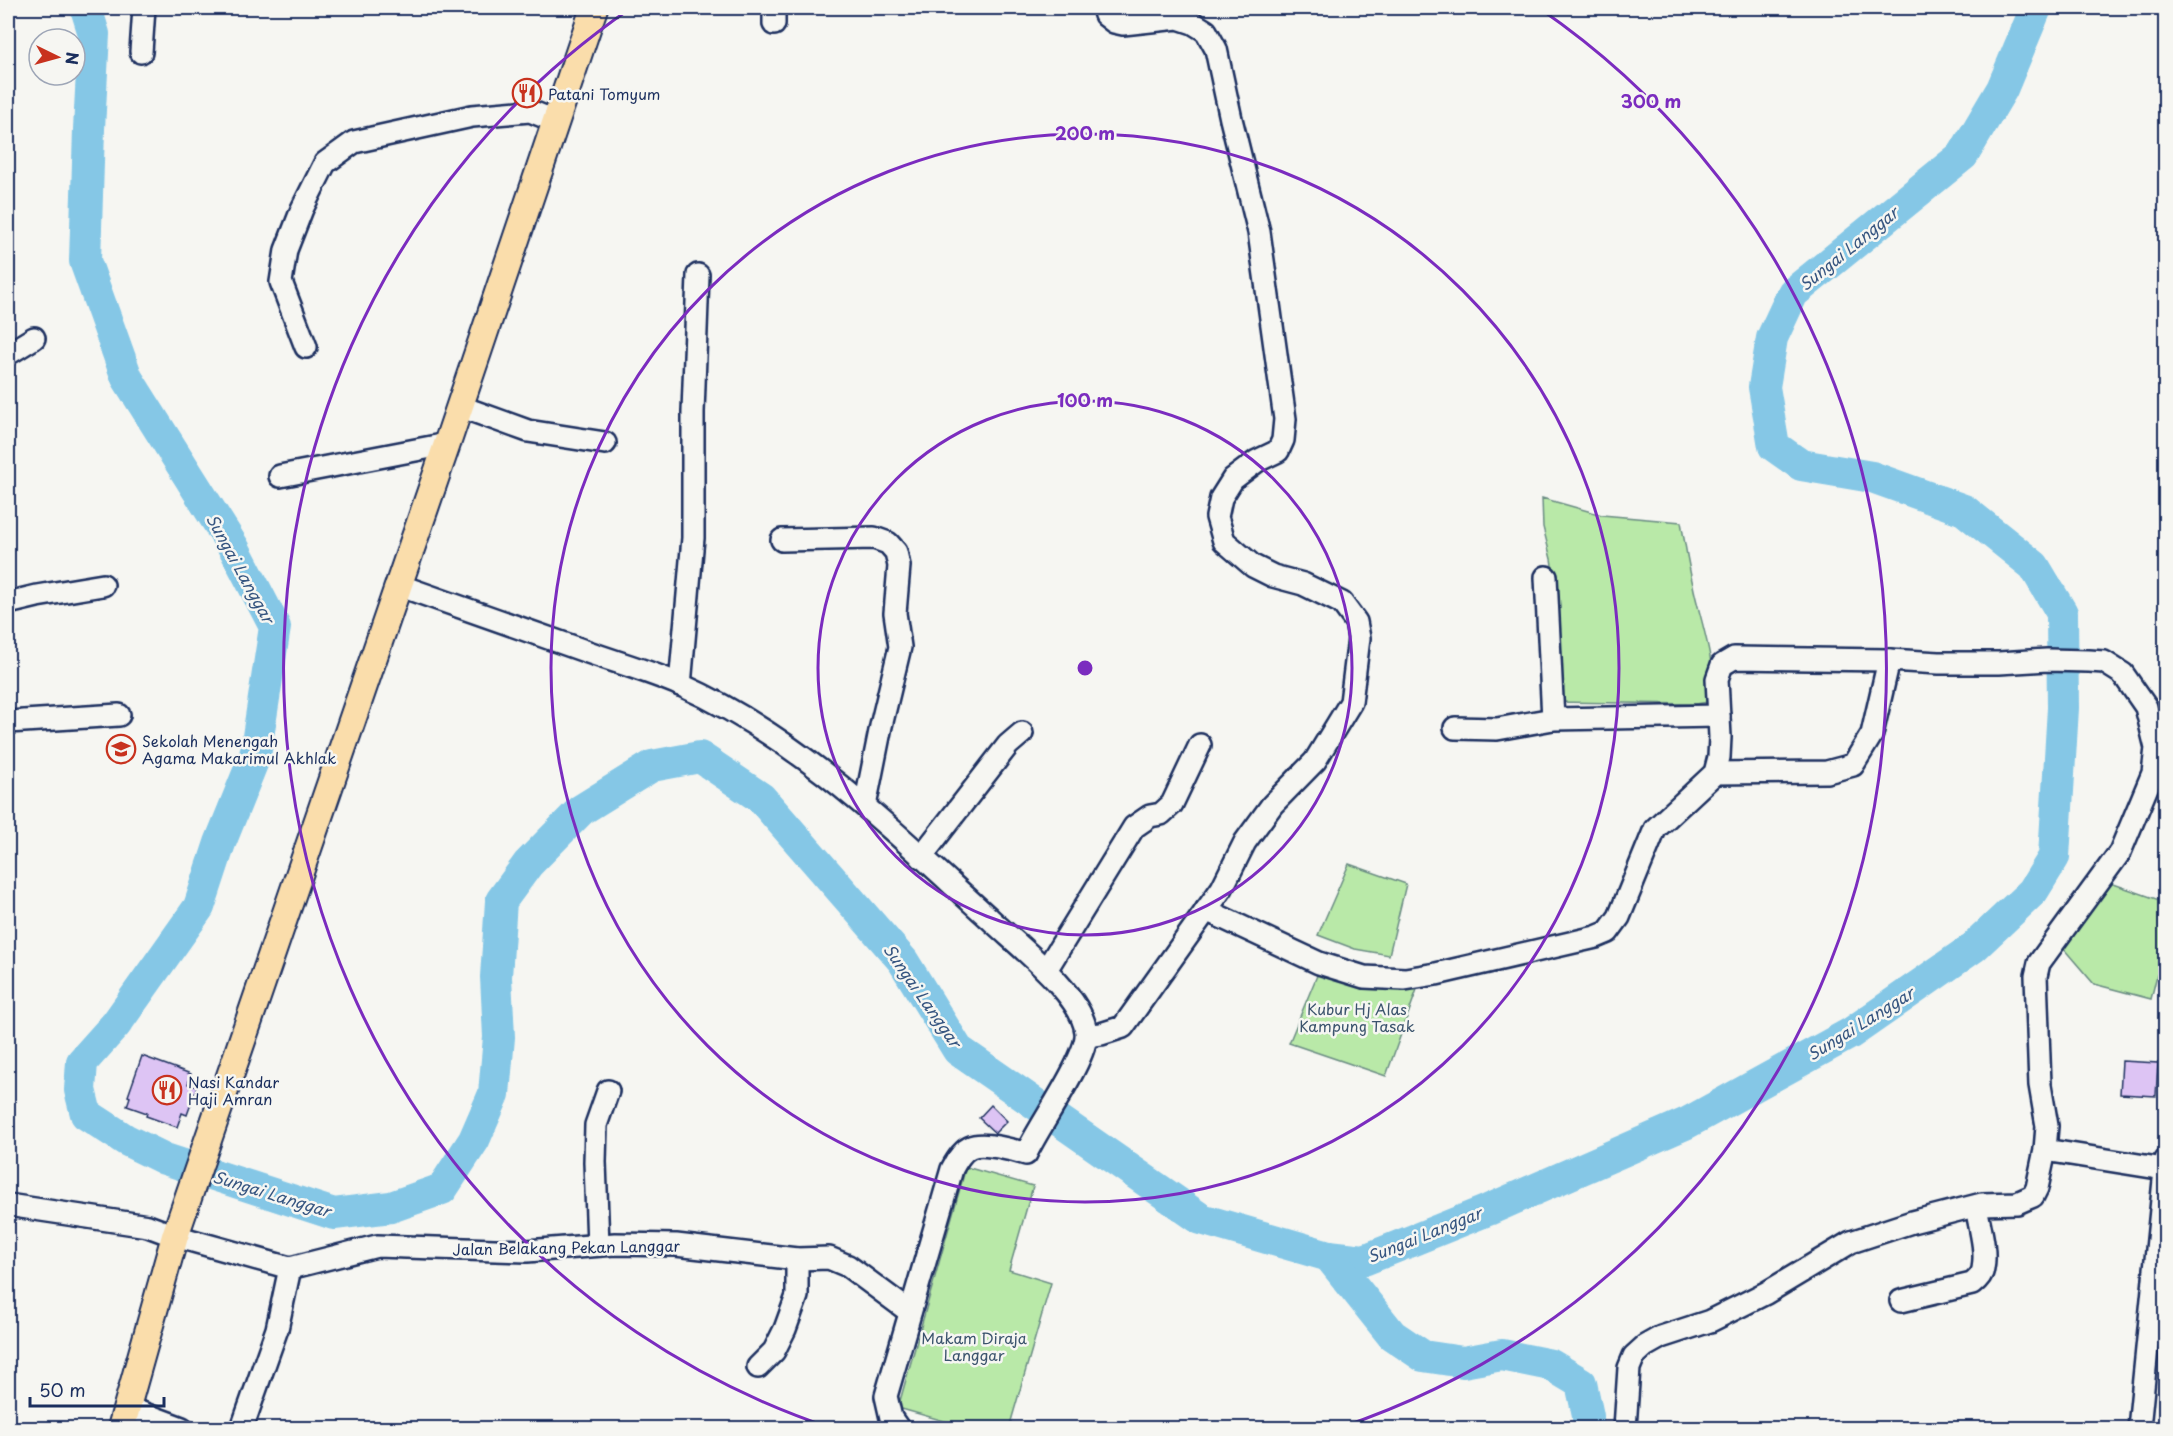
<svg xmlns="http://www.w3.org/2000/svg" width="2173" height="1436" font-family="'Playpen Sans',sans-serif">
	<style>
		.green { fill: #b9e9a8; stroke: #6a8c83; stroke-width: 1.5 }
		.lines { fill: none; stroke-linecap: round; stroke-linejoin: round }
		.river { stroke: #85c7e6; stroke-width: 32 }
		.building { fill: #ddc4f4; stroke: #1b2f5e; stroke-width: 1.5 }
		.minor-casing { stroke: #1b2f5e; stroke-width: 26 }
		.major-casing { stroke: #1b2f5e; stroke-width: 30 }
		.minor { stroke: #f6f6f2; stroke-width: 21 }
		.major { stroke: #faddab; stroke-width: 26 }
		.ring { fill: none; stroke: #7b2cbf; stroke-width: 3 }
		.labels { text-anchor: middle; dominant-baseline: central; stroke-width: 5; stroke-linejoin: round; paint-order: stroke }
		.poi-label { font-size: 15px; fill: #1b2f5e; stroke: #f6f6f2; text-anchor: start }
		.park-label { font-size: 15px; fill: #3b546d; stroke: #f6f6f2 }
		.street-label { font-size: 15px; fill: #1b2f5e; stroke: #f6f6f2 }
		.water-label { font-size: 16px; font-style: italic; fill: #365580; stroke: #f6f6f2 }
		.centre { fill: #7b2cbf; stroke: #f6f6f2; stroke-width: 3 }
		.ring-label { font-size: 18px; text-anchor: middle; font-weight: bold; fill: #7b2cbf; stroke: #f6f6f2; stroke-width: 5; stroke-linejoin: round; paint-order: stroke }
	</style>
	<rect width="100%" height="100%" fill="#f6f6f2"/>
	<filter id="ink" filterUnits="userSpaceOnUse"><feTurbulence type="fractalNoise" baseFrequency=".0167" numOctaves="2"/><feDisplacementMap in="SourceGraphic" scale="12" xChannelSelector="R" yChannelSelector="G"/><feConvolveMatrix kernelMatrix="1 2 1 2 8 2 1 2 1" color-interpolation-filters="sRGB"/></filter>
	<g filter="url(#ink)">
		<g class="green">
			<path d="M1542,498L1602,515L1681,522C1685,543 1688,564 1693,585C1698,614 1722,676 1708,702L1696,704L1554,702L1556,590L1551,559L1543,527Z"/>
			<polygon points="1349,864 1406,884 1389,955 1355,949 1318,935"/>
			<polygon points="2105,881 2165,902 2165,977 2157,975 2151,999 2094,984 2057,941"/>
			<polygon points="1323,961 1420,981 1386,1076 1289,1043"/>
			<polygon points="966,1167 1033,1186 1009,1270 1051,1283 1009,1428 969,1428 898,1408"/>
		</g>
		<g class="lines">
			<g class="river">
				<polyline points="86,8 94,34 89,129 85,261 127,378 234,548 275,627 255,756 220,843 199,907 116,1024 82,1062 80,1090 86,1114 126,1140 165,1159 334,1214 391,1207 442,1189 474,1140 494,1094 499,1037 496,977 501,901 528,864 581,810 652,766 700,757 761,798 903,961 958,1050 1201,1219 1329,1256 1364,1260 1488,1210 1687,1123 1851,1033 1974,947 2033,891 2054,857 2063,708 2062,613 2034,566 1964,510 1872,477 1801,465 1774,446 1764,387 1772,338 1793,293 1963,155 2002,89 2036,8"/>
				<polyline points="1329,1256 1392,1335 1423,1356 1463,1362 1502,1355 1551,1365 1581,1383 1588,1416 1588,1428"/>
			</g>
		</g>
		<g class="building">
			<polygon points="142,1056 191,1074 188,1084 197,1087 187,1115 182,1113 177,1127 146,1116 147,1113 127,1106 130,1097 128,1096"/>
			<polygon points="2122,1061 2158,1063 2156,1096 2120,1094"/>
			<polygon points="991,1105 1007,1121 995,1133 979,1118"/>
		</g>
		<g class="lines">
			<g class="minor-casing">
				<g id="minor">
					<polyline points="774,8 774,24"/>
					<polyline points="141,52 144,8"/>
					<polyline points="306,347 281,282 286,250 302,209 325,163 354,142 472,116 530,111 555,121"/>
					<polyline points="8,354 34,338"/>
					<polyline points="459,406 528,431 605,443"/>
					<polyline points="280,476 447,444"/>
					<polyline points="782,540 874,538 888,543 896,552 899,566 895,613 900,647 881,726 865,806"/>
					<polyline points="1546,577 1553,719"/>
					<path d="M398,585C462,607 525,630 588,652C619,663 651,672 681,685C800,738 894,832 989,918C1016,944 1082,994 1086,1032C1089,1056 1038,1127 1026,1154C1017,1151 1008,1149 998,1147C972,1142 964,1146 952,1169L886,1396L891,1418L898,1428"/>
					<polyline points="8,603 37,596 103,585"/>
					<polyline points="680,685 693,538 693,412 698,275"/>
					<polyline points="8,722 119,715"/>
					<polyline points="1455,728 1497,729 1553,719 1719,716"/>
					<polyline points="1715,773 1827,772 1853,765 1872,734 1889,660"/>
					<polyline points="921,857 1008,745 1022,733"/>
					<polyline points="1206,910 1319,963 1364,977 1405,979 1436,974 1596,937 1608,932 1619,917 1655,829 1715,773 1719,757 1720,737 1717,679 1722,665 1734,658 1889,660 1939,663 1999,663 2047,660 2089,661 2104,662 2123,674 2146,707 2156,748 2153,773 2120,852 2039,963 2036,976 2040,1085 2047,1126 2045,1150 2164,1169"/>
					<polyline points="1046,970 1134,827 1150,816 1161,814 1172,804 1200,745"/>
					<polyline points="1087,1036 1101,1034 1123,1027 1222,888 1245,842 1272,805 1315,761 1351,702 1359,638 1356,622 1342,603 1303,584 1273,576 1253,566 1224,541 1217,517 1221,498 1233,479 1257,461 1278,451 1283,440 1285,419 1259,232 1231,119 1216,49 1206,31 1193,23 1178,18 1123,24 1114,22 1105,15 1103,8"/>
					<polyline points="8,1205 148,1226 175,1236 290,1268 377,1246 527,1251 615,1244 676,1245 797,1259 829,1258 848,1266 910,1312"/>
					<polyline points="598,1245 595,1162 596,1125 608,1091"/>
					<path d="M1901,1301L1972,1284C1977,1280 1982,1275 1983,1269C1987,1249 1979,1225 1976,1206"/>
					<polyline points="758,1367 774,1351 785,1329 797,1296 797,1259"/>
					<polyline points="126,1407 182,1428"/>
					<polyline points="242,1428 277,1329 290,1268"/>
					<polyline points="1625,1428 1629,1368 1634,1356 1645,1346 1661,1337 1710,1321 1766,1293 1851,1242 1912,1222 1982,1204 2017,1203 2026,1199 2033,1196 2037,1188 2045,1150"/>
					<polyline points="2139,1428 2166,1160"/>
				</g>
			</g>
			<g class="major-casing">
				<polyline id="major" points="121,1428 175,1236 447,444 594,8"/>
			</g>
			<use href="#minor" class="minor"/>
			<use href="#major" class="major"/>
		</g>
	</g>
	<g class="ring">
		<circle cx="1085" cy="668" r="267"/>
		<circle cx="1085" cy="668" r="534"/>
		<path d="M831 1428A801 801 0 0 1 631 8M1539 8A801 801 0 0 1 1339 1428"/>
	</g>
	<defs>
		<g id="restaurant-ring" transform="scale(1.5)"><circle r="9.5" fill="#f6f6f2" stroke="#c8321e" stroke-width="1.5"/><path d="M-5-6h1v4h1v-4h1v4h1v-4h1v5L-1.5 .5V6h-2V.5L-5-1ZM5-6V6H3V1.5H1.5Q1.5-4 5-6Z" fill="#c8321e"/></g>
		<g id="school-ring" transform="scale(1.5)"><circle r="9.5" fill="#f6f6f2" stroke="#c8321e" stroke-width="1.5"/><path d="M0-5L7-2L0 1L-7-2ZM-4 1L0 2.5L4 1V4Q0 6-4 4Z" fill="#c8321e"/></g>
	</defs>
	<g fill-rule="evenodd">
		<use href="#restaurant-ring" x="527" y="93"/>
		<use href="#school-ring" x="121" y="749"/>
		<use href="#restaurant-ring" x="167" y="1090"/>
	</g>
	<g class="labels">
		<g class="poi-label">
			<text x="548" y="93">Patani Tomyum</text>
			<text x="142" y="740">Sekolah Menengah<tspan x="142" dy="17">Agama Makarimul Akhlak</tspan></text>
			<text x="188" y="1081">Nasi Kandar<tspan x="188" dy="17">Haji Amran</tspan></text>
		</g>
		<g class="park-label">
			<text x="1357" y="1008">Kubur Hj Alas<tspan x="1357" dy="17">Kampung Tasak</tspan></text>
			<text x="974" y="1337">Makam Diraja<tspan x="974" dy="17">Langgar</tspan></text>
		</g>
		<g class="street-label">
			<text transform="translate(566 1247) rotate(-1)">Jalan Belakang Pekan Langgar</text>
		</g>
		<g class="water-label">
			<text transform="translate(1848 248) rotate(-39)">Sungai Langgar</text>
			<text transform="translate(241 568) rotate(61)">Sungai Langgar</text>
			<text transform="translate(923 995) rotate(55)">Sungai Langgar</text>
			<text transform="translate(1860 1023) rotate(-32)">Sungai Langgar</text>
			<text transform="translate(272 1193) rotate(17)">Sungai Langgar</text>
			<text transform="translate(1424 1234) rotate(-22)">Sungai Langgar</text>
		</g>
	</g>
	<circle cx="1085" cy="668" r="9" class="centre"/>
	<g class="ring-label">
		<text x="1651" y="108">300 m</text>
		<text x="1085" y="140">200 m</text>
		<text x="1085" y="407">100 m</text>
	</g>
	<rect width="2173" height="1436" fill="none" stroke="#f6f6f2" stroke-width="30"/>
	<rect x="15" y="15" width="2143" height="1406" fill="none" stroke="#1b2f5e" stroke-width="2" filter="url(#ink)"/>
	<g transform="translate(57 57) rotate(95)"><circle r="28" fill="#f6f6f2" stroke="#9ea6b7" stroke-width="1.5"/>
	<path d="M0-4.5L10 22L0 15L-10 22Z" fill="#c8321e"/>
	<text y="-9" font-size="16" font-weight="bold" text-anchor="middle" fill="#1b2f5e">N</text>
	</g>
	<path d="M30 1397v9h134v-9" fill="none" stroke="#1b2f5e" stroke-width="3"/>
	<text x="39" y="1397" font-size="18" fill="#1b2f5e" stroke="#f6f6f2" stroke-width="4.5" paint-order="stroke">50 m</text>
</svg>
